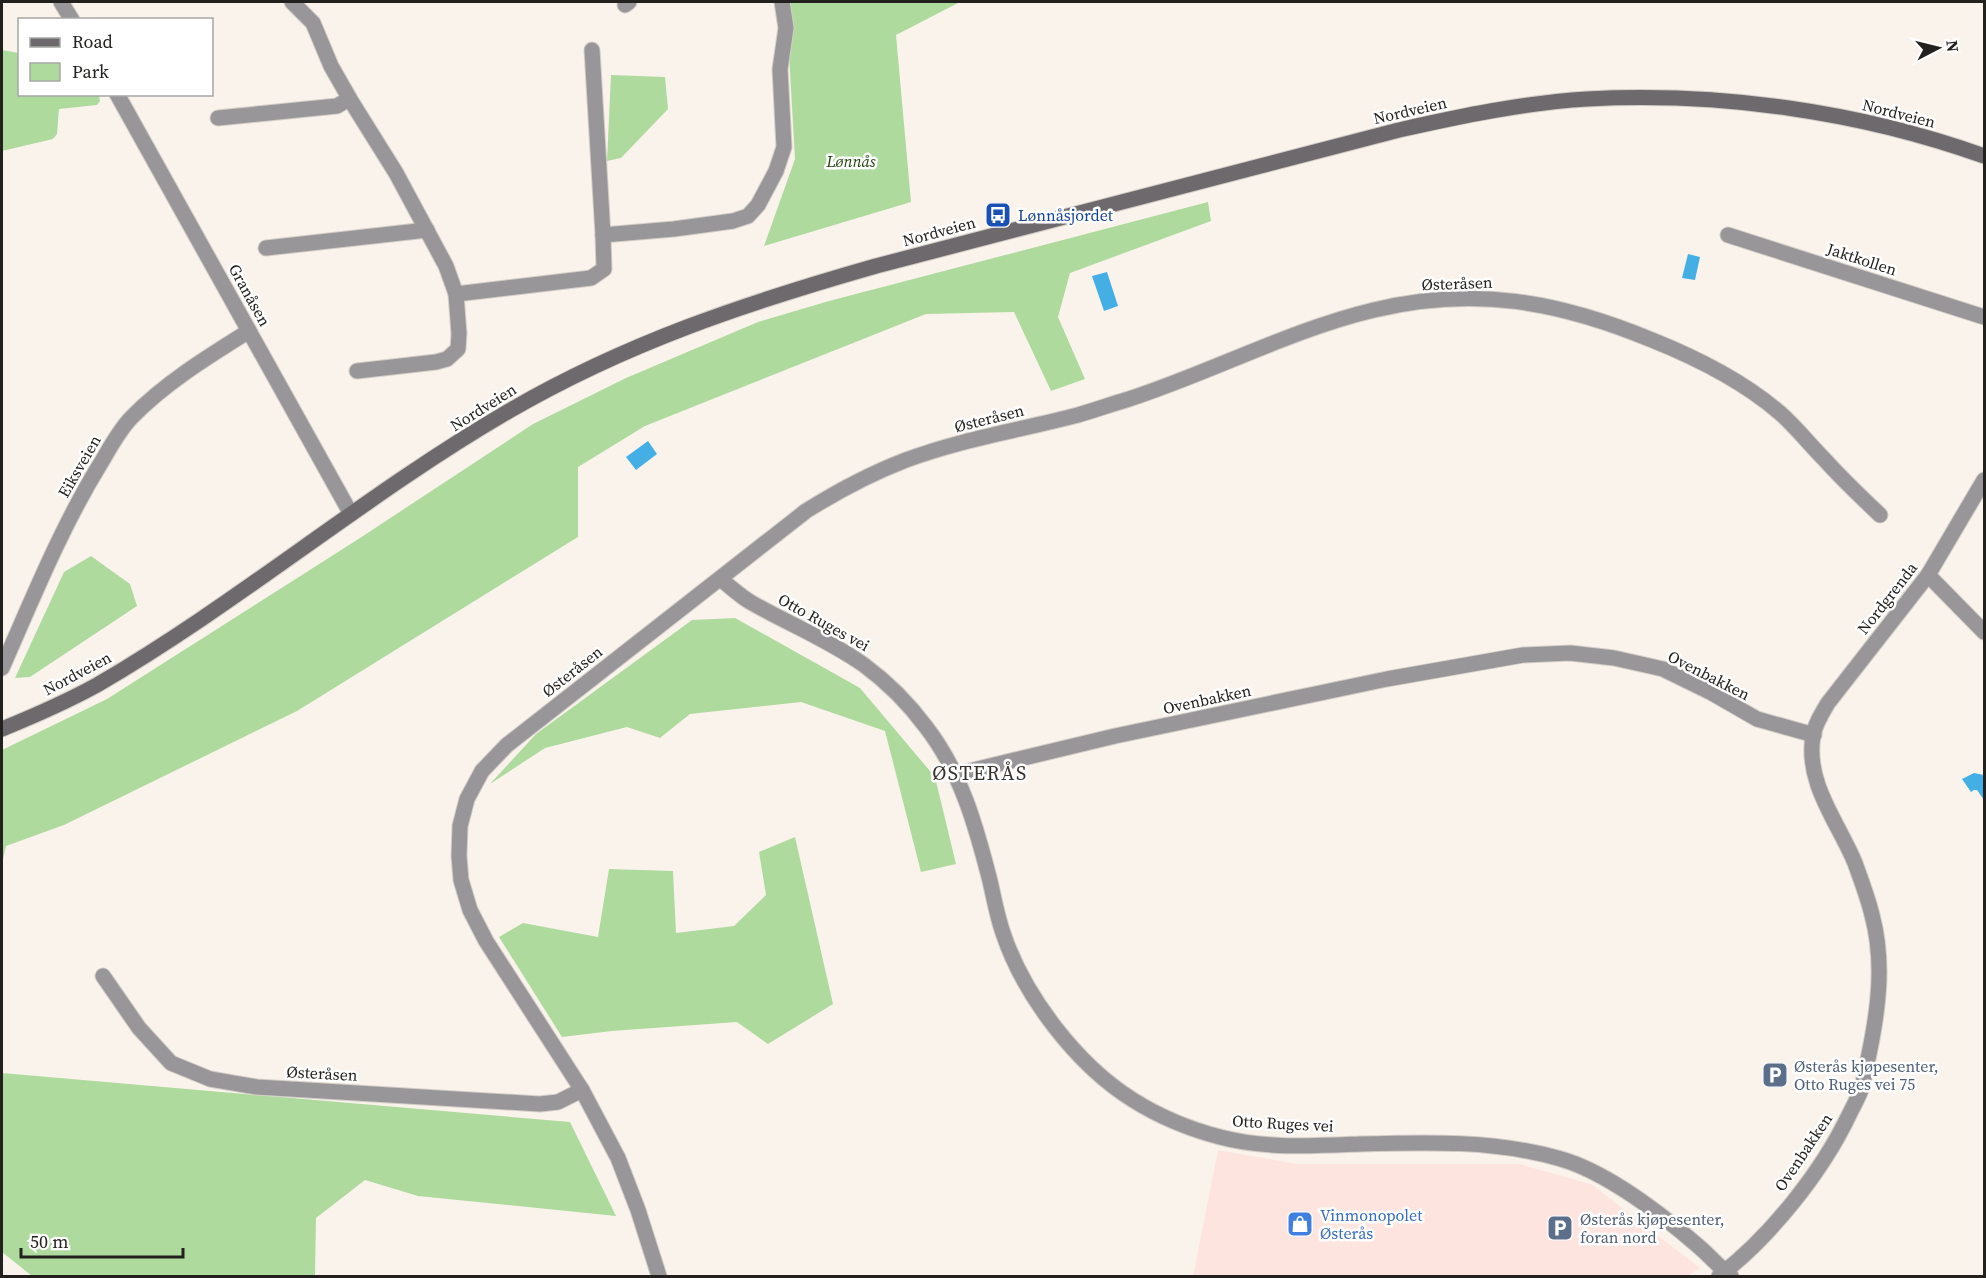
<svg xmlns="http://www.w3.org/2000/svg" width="1986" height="1278" font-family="'Source Serif 4',serif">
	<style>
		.commercial { fill: #fee4de }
		.green { fill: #afda9e }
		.water { fill: #43afe4 }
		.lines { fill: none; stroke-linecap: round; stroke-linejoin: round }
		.minor-casing { stroke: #d3cdc7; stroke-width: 17 }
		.tertiary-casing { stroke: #d3cdc7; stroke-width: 17 }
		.secondary-casing { stroke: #d3cdc7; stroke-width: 17 }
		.minor { stroke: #989699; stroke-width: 15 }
		.tertiary { stroke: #989699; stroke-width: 15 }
		.secondary { stroke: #6d696d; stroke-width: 15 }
		.labels { text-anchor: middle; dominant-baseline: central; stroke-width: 5; stroke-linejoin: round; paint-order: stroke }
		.street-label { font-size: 16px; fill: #23211e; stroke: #fff }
		.park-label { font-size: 16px; font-style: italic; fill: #1d4109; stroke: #fff }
		.transit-label { font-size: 16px; fill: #164399; stroke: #fff; text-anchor: start }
		.service-label { font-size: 16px; fill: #4e5e75; stroke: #fff; text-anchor: start }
		.shop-label { font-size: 16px; fill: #366cbe; stroke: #fff; text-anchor: start }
		.quarter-label { font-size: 20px; letter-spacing: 1.5px; fill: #36312c; stroke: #fff }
	</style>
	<rect width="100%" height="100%" fill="#faf3ec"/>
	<polygon class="commercial" points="1218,1150 1296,1164 1519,1164 1591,1184 1700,1268 1687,1276 1193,1276"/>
	<g class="green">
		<polygon points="786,2 960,2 896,35 911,202 764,246 795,159"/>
		<polygon points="2,50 19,53 20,94 99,95 100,101 97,105 59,109 57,134 53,139 2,151"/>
		<polygon points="611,75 665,77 668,109 621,158 607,161"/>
		<polygon points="1208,202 1211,221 1070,273 1058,317 1085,379 1051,391 1014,312 926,314 645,426 578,467 578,537 297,711 64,825 6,846 2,864 2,750 107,699 360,538 533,424 626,378 758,322 829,301"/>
		<polygon points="91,556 130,584 137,606 30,677 15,678 64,572"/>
		<polygon points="735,618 860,688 935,777 956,864 921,872 885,731 801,702 690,714 660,738 627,727 545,748 490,784 536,734 692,620"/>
		<polygon points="795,837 833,1004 768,1044 737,1022 612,1031 562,1037 499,937 523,923 598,937 609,869 673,871 676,933 734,926 766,895 759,852"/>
		<polygon points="2,1073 570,1122 616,1216 418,1196 365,1180 316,1218 315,1276 32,1276 2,1252"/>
	</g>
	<g class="water">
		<polygon points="1688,254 1700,257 1695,280 1682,278"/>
		<polygon points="1107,272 1118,306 1104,311 1092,276"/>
		<polygon points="648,441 657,454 636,470 626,457"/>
		<polygon points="1974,773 1984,775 1984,800 1977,790 1974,790 1971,792 1962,779"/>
	</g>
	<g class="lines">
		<g class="minor-casing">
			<g id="minor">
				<polyline points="292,2 313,23 331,66 351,101 396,173 446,266 456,294 459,334 458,349 447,359 436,362 357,371"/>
				<polyline points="625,5 629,2"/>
				<polyline points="592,50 603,235"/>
				<polyline points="218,118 337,106 349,99"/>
				<polyline points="1728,235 1984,317"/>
				<polyline points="266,248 427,230"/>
				<polyline points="456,294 591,278 604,269 603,235 674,229 733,221 748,216 758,205 776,171 784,147 780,69 786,28 782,2"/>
				<polyline points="1928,575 1984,632"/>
				<path d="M720,579C731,587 741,597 752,603C789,624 829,640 864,665C887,682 909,704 926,727C961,772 976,826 990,881C994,898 997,916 1003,933C1024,996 1077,1065 1133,1100C1160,1117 1189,1129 1220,1137C1265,1149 1314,1146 1360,1144C1427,1142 1496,1140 1561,1159C1606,1172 1661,1214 1697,1245C1709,1255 1719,1267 1731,1276"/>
				<polyline points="957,774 1115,736 1387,679 1523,655 1570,653 1614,658 1663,669 1710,692 1757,719 1814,735"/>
				<polyline points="103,976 139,1028 171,1063 210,1079 257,1087 540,1104 558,1102 582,1090"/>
				<path d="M659,1276L638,1210L618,1158L582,1090L486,941L470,910L461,880L459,856L460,826L467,799L482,771L507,745L806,511C838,491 872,473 906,460C962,439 1021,430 1078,415C1095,410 1112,404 1129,399C1212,372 1290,330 1374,310C1474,286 1558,301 1652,340C1697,358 1743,381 1780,413C1796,427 1810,445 1825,460C1842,479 1861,497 1880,515"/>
			</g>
		</g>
		<g class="tertiary-casing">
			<g id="tertiary">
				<polyline points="61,2 72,20"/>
				<polyline points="117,94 351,514"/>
				<path d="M2,668C32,600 60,530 99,466C109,450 118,431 132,417C165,383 209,356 249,331"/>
				<path d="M1719,1276C1770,1237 1822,1172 1849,1115C1853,1107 1858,1098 1861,1090C1864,1080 1866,1069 1868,1059C1878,1012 1885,963 1872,915C1868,898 1861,880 1855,863C1838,822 1805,783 1813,736C1815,724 1822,713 1828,703L1928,575L1984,480"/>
			</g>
		</g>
		<g class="secondary-casing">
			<path id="secondary" d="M2,729C34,716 66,702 97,685C240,602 366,494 509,411C626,343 746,303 876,266L1399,130C1461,116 1523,103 1587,99C1720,92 1858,111 1984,156"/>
		</g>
		<use href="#minor" class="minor"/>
		<use href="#tertiary" class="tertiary"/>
		<use href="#secondary" class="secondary"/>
	</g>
	<defs>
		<g id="bus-square" transform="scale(1.35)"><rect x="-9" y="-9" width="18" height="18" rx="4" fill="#1a4fb4" stroke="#fff"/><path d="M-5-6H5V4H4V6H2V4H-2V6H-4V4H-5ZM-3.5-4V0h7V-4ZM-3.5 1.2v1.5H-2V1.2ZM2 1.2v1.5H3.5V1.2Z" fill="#fff"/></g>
		<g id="parking-square" transform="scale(1.35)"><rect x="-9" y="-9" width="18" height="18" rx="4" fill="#5c6f8a" stroke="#fff"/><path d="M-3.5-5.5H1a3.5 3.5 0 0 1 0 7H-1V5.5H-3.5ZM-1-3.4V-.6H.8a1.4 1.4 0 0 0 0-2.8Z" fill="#fff"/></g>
		<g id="shop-square" transform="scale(1.35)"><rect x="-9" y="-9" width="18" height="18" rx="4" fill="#3f7fe0" stroke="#fff"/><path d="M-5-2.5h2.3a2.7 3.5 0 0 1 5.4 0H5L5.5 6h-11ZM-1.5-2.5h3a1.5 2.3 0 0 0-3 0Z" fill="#fff"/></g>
	</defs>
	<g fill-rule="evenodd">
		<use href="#bus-square" x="998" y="215"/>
		<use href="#parking-square" x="1775" y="1075"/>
		<use href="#shop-square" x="1300" y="1224"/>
		<use href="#parking-square" x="1560" y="1228"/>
	</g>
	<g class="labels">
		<g class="street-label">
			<text transform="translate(1410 110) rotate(-13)">Nordveien</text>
			<text transform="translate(1899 113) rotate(14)">Nordveien</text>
			<text transform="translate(939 231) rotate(-15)">Nordveien</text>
			<text transform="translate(1862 259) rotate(18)">Jaktkollen</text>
			<text transform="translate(1457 283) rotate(-2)">Østeråsen</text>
			<text transform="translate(250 295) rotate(61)">Granåsen</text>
			<text transform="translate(483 407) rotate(-32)">Nordveien</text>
			<text transform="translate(989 418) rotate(-14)">Østeråsen</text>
			<text transform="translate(79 466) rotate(-60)">Eiksveien</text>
			<text transform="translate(1887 598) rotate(-52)">Nordgrenda</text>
			<text transform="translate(824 622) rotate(29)">Otto Ruges vei</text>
			<text transform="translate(572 671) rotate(-38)">Østeråsen</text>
			<text transform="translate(77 673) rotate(-28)">Nordveien</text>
			<text transform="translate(1709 675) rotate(27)">Ovenbakken</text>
			<text transform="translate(1207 699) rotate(-12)">Ovenbakken</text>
			<text transform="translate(322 1073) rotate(3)">Østeråsen</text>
			<text transform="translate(1283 1123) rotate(3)">Otto Ruges vei</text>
			<text transform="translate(1803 1152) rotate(-56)">Ovenbakken</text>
		</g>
		<g class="park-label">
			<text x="851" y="161">Lønnås</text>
		</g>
		<g class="transit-label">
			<text x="1018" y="215">Lønnåsjordet</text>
		</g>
		<g class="service-label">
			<text x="1794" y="1066">Østerås kjøpesenter,<tspan x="1794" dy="18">Otto Ruges vei 75</tspan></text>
			<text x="1580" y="1219">Østerås kjøpesenter,<tspan x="1580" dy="18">foran nord</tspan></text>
		</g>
		<g class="shop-label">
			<text x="1320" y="1215">Vinmonopolet<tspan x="1320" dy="18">Østerås</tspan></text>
		</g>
		<g class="quarter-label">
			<text x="980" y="773">ØSTERÅS</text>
		</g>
	</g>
	<rect width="1986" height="1278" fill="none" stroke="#23211e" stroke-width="6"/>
	<rect x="18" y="18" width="195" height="78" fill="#ffffff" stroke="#a7a6a5" stroke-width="1.5"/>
	<rect x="30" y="38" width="30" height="9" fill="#6d696d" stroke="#a7a6a5" stroke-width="1.5"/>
	<text x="72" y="48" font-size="18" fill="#23211e">Road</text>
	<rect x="30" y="63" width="30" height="18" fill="#afda9e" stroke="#a7a6a5" stroke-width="1.5"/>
	<text x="72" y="78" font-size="18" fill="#23211e">Park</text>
	<g transform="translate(1938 48) rotate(83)" stroke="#ffffff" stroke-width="4.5" paint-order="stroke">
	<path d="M0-4.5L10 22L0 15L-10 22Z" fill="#23211e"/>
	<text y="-9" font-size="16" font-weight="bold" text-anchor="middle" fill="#23211e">N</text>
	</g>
	<path d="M21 1248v9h162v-9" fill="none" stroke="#23211e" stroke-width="3"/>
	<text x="30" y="1248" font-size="18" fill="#23211e" stroke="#ffffff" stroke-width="4.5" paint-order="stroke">50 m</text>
</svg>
